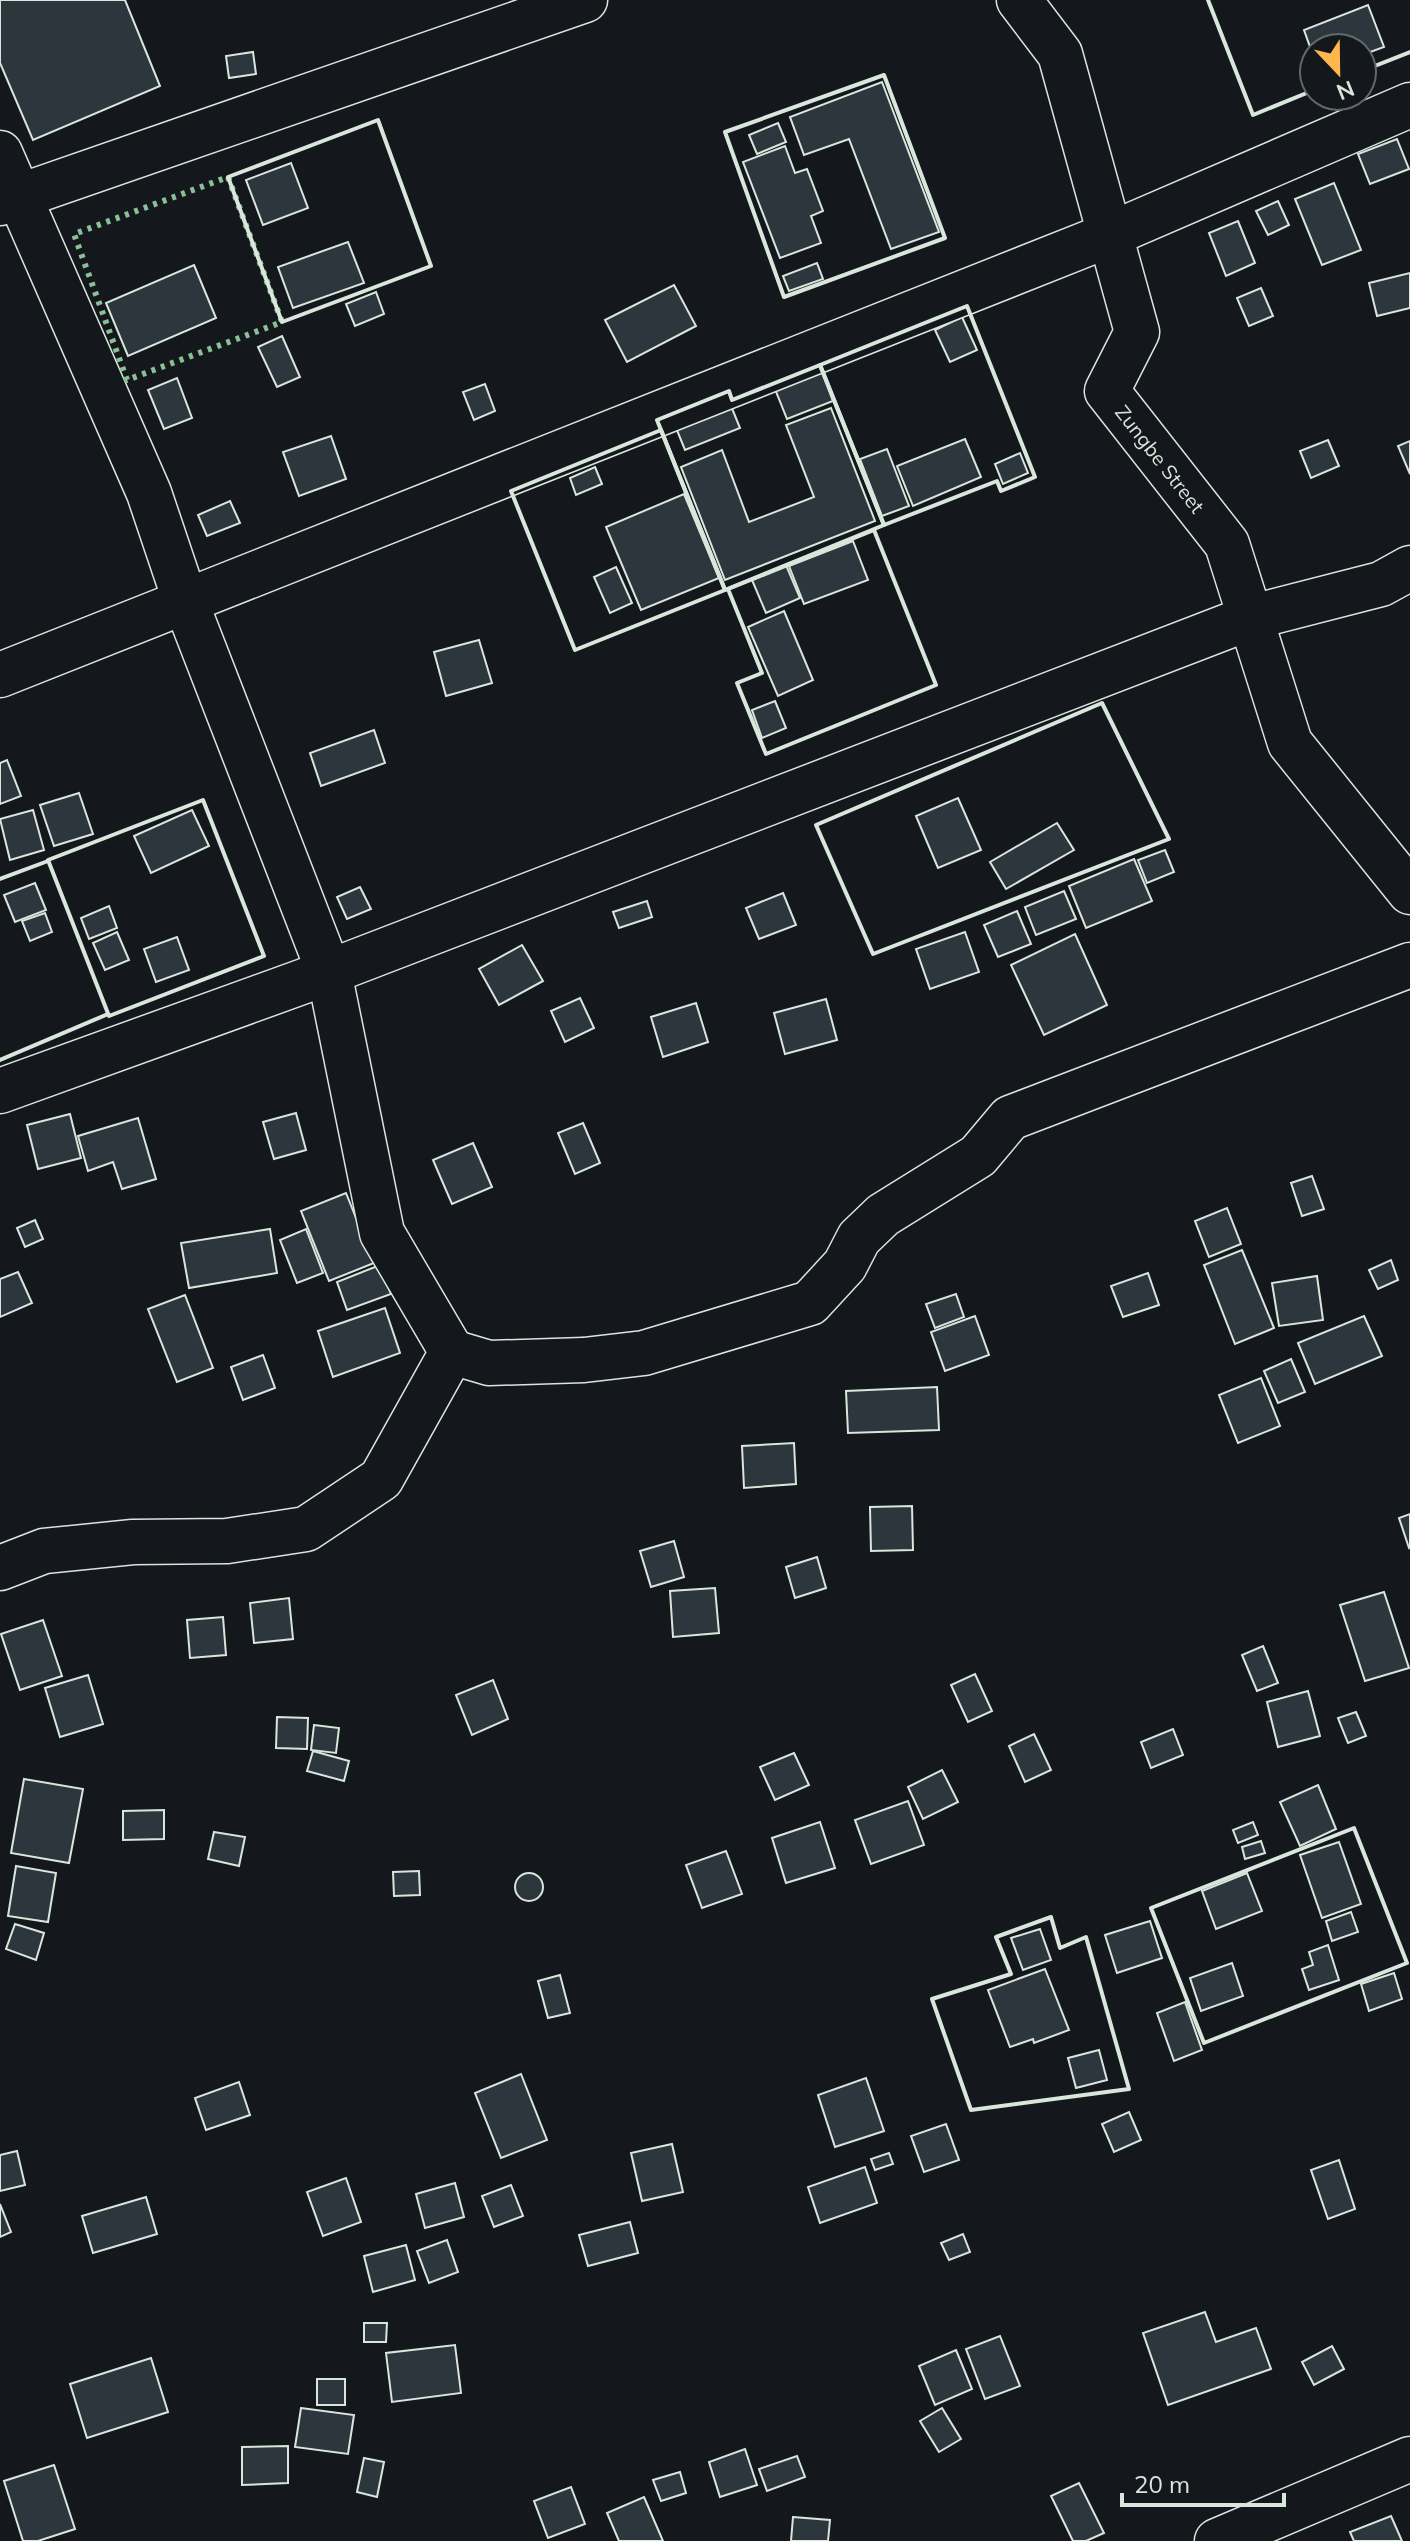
<svg xmlns="http://www.w3.org/2000/svg" width="1410" height="2541" font-family="Mulish,sans-serif">
	<style>
		.building { fill: #2c363c; stroke: #d8e6dc; stroke-width: 2 }
		.lines { fill: none; stroke-linecap: round; stroke-linejoin: round }
		.minor-casing { stroke: #d8e6dc; stroke-width: 47 }
		.minor { stroke: #14181c; stroke-width: 44 }
		.hedge { stroke: #8ac095; stroke-width: 6; stroke-dasharray: 4 6; stroke-linecap: butt }
		.wall { stroke: #d8e6dc; stroke-width: 4 }
		.labels { text-anchor: middle; dominant-baseline: central; stroke-width: 6; stroke-linejoin: round; paint-order: stroke }
		.street-label { font-size: 20px; fill: #d8e6dc; stroke: #14181c }
	</style>
	<rect width="100%" height="100%" fill="#14181c"/>
	<g class="building">
		<polygon points="0,0 125,0 160,86 33,140 0,63"/>
		<polygon points="1368,5 1384,47 1362,55 1362,48 1314,48 1314,58 1304,30"/>
		<polygon points="253,52 256,74 229,78 226,56"/>
		<polygon points="882,82 939,232 891,249 849,139 804,155 790,117"/>
		<polygon points="778,123 786,142 757,154 749,135"/>
		<polygon points="1397,139 1409,169 1370,184 1358,154"/>
		<polygon points="785,146 795,173 807,169 823,211 811,216 821,243 780,258 743,162"/>
		<polygon points="291,163 308,208 263,225 246,180"/>
		<polygon points="1334,183 1361,250 1322,265 1295,199"/>
		<polygon points="1278,201 1289,225 1268,235 1256,211"/>
		<polygon points="1238,221 1255,263 1226,276 1209,233"/>
		<polygon points="348,242 364,283 293,308 278,267"/>
		<polygon points="817,263 823,279 789,291 783,276"/>
		<polygon points="194,265 216,318 128,356 106,303"/>
		<polygon points="1410,273 1410,308 1377,316 1369,283"/>
		<polygon points="674,285 696,326 627,362 605,320"/>
		<polygon points="1261,288 1273,316 1249,326 1237,298"/>
		<polygon points="376,292 384,314 355,326 346,304"/>
		<polygon points="962,317 977,350 950,362 935,330"/>
		<polygon points="282,336 300,377 277,387 258,347"/>
		<polygon points="822,370 833,401 787,419 775,389"/>
		<polygon points="177,378 192,418 164,429 148,390"/>
		<polygon points="485,384 495,411 474,420 463,392"/>
		<polygon points="727,396 740,428 685,450 672,418"/>
		<polygon points="831,408 875,521 725,580 681,467 722,450 749,522 814,497 786,425"/>
		<polygon points="331,436 346,479 299,496 283,452"/>
		<polygon points="965,439 981,477 913,506 897,466"/>
		<polygon points="1328,440 1339,466 1311,478 1300,451"/>
		<polygon points="1410,441 1410,474 1398,446"/>
		<polygon points="887,449 909,506 882,516 860,459"/>
		<polygon points="1020,453 1028,473 1003,484 995,464"/>
		<polygon points="595,467 602,484 576,495 570,478"/>
		<polygon points="684,494 719,578 641,610 606,527"/>
		<polygon points="230,501 240,523 207,536 198,515"/>
		<polygon points="853,541 868,580 804,604 789,566"/>
		<polygon points="786,565 800,598 766,613 752,580"/>
		<polygon points="616,567 632,603 610,613 594,577"/>
		<polygon points="784,611 813,680 778,696 748,627"/>
		<polygon points="479,640 492,683 446,696 434,652"/>
		<polygon points="775,701 786,728 762,738 752,710"/>
		<polygon points="374,730 385,763 321,786 310,753"/>
		<polygon points="7,760 21,796 0,804 0,763"/>
		<polygon points="79,793 93,834 54,846 40,805"/>
		<polygon points="958,798 981,850 938,868 916,816"/>
		<polygon points="33,810 44,850 10,860 0,819"/>
		<polygon points="192,810 209,846 151,873 134,836"/>
		<polygon points="1057,823 1074,850 1006,889 990,862"/>
		<polygon points="1165,850 1174,872 1147,883 1138,860"/>
		<polygon points="1134,859 1152,901 1086,928 1069,886"/>
		<polygon points="35,883 46,910 15,922 4,895"/>
		<polygon points="360,887 371,909 347,919 337,897"/>
		<polygon points="1064,891 1076,919 1036,935 1025,907"/>
		<polygon points="783,893 796,925 759,939 746,908"/>
		<polygon points="647,901 652,917 619,928 613,912"/>
		<polygon points="109,906 117,928 89,939 81,918"/>
		<polygon points="1017,911 1031,944 998,957 984,925"/>
		<polygon points="45,913 52,932 30,941 22,921"/>
		<polygon points="117,932 129,960 105,970 93,943"/>
		<polygon points="965,932 979,972 930,989 916,949"/>
		<polygon points="1075,934 1107,1005 1044,1035 1011,965"/>
		<polygon points="177,937 189,970 156,982 144,949"/>
		<polygon points="522,945 543,981 499,1005 479,969"/>
		<polygon points="580,998 594,1028 565,1042 551,1011"/>
		<polygon points="826,999 837,1040 785,1054 774,1013"/>
		<polygon points="696,1003 708,1042 663,1057 651,1017"/>
		<polygon points="296,1113 306,1150 274,1159 263,1122"/>
		<polygon points="70,1114 81,1158 38,1169 27,1125"/>
		<polygon points="138,1118 156,1179 122,1189 113,1162 88,1171 78,1136"/>
		<polygon points="583,1123 600,1163 575,1174 558,1133"/>
		<polygon points="473,1143 492,1187 452,1204 433,1160"/>
		<polygon points="1312,1176 1324,1209 1302,1216 1291,1183"/>
		<polygon points="346,1193 374,1263 329,1281 301,1211"/>
		<polygon points="1227,1208 1241,1244 1209,1257 1195,1221"/>
		<polygon points="35,1220 43,1239 25,1247 17,1228"/>
		<polygon points="270,1229 277,1273 189,1288 181,1243"/>
		<polygon points="306,1229 323,1273 297,1283 280,1240"/>
		<polygon points="1242,1250 1274,1328 1235,1344 1204,1265"/>
		<polygon points="1391,1260 1398,1280 1378,1289 1369,1270"/>
		<polygon points="380,1265 391,1294 347,1310 337,1282"/>
		<polygon points="18,1272 32,1303 0,1317 0,1279"/>
		<polygon points="1148,1273 1159,1305 1123,1317 1111,1286"/>
		<polygon points="1317,1276 1323,1320 1279,1326 1272,1283"/>
		<polygon points="956,1294 964,1317 935,1328 926,1304"/>
		<polygon points="185,1295 213,1368 177,1382 148,1309"/>
		<polygon points="385,1308 400,1353 333,1377 318,1331"/>
		<polygon points="975,1316 989,1355 945,1371 931,1332"/>
		<polygon points="1364,1316 1382,1356 1315,1384 1298,1343"/>
		<polygon points="263,1355 275,1388 243,1400 231,1367"/>
		<polygon points="1291,1359 1305,1392 1278,1403 1264,1371"/>
		<polygon points="1261,1378 1280,1426 1238,1443 1219,1395"/>
		<polygon points="937,1387 939,1430 848,1433 846,1391"/>
		<polygon points="794,1443 796,1484 744,1488 742,1446"/>
		<polygon points="912,1506 913,1550 871,1551 870,1507"/>
		<polygon points="1410,1514 1410,1547 1409,1548 1399,1518"/>
		<polygon points="674,1541 684,1577 651,1587 640,1551"/>
		<polygon points="817,1557 826,1588 795,1598 786,1567"/>
		<polygon points="715,1588 719,1633 673,1637 670,1591"/>
		<polygon points="1384,1592 1409,1668 1365,1681 1340,1605"/>
		<polygon points="289,1598 293,1639 254,1643 250,1603"/>
		<polygon points="223,1617 226,1655 190,1658 187,1620"/>
		<polygon points="43,1620 62,1676 20,1690 1,1634"/>
		<polygon points="1263,1646 1278,1683 1257,1691 1242,1655"/>
		<polygon points="975,1674 992,1711 968,1722 951,1685"/>
		<polygon points="88,1675 103,1724 60,1737 45,1688"/>
		<polygon points="493,1680 508,1719 472,1735 456,1695"/>
		<polygon points="1308,1691 1320,1736 1278,1747 1267,1702"/>
		<polygon points="1356,1712 1366,1736 1348,1743 1338,1718"/>
		<polygon points="277,1717 308,1718 307,1749 276,1748"/>
		<polygon points="314,1725 339,1728 336,1753 311,1750"/>
		<polygon points="1173,1729 1183,1755 1151,1768 1141,1742"/>
		<polygon points="1034,1734 1051,1770 1025,1782 1009,1746"/>
		<polygon points="313,1751 349,1761 344,1781 307,1771"/>
		<polygon points="794,1753 809,1785 775,1800 760,1767"/>
		<polygon points="942,1770 958,1802 923,1819 908,1787"/>
		<polygon points="24,1779 83,1789 69,1863 11,1853"/>
		<polygon points="1318,1785 1336,1829 1300,1846 1280,1802"/>
		<polygon points="908,1801 924,1845 871,1864 855,1820"/>
		<polygon points="164,1810 164,1839 123,1840 123,1811"/>
		<polygon points="820,1822 835,1868 786,1883 772,1838"/>
		<polygon points="1253,1822 1258,1835 1238,1843 1233,1830"/>
		<polygon points="214,1832 245,1837 239,1866 208,1859"/>
		<polygon points="1261,1841 1265,1853 1245,1859 1242,1847"/>
		<polygon points="1339,1842 1361,1904 1322,1918 1300,1855"/>
		<polygon points="726,1851 742,1894 702,1908 686,1865"/>
		<polygon points="16,1866 56,1873 48,1922 8,1916"/>
		<polygon points="419,1871 420,1895 394,1896 393,1872"/>
		<circle cx="529" cy="1887" r="14"/>
		<polygon points="1247,1873 1262,1911 1216,1929 1202,1891"/>
		<polygon points="1351,1912 1358,1932 1332,1941 1326,1921"/>
		<polygon points="1150,1921 1162,1958 1117,1973 1105,1935"/>
		<polygon points="15,1924 44,1933 36,1960 6,1949"/>
		<polygon points="1040,1929 1051,1960 1023,1970 1011,1938"/>
		<polygon points="1328,1945 1339,1980 1309,1990 1302,1969 1313,1965 1309,1952"/>
		<polygon points="1232,1963 1243,1996 1201,2011 1190,1978"/>
		<polygon points="1045,1969 1069,2030 1034,2043 1033,2039 1010,2047 988,1990"/>
		<polygon points="1394,1973 1402,1999 1369,2011 1361,1984"/>
		<polygon points="560,1975 570,2013 548,2018 538,1981"/>
		<polygon points="1185,2002 1202,2050 1174,2061 1157,2013"/>
		<polygon points="1099,2050 1107,2080 1076,2088 1068,2058"/>
		<polygon points="521,2074 547,2140 501,2158 475,2093"/>
		<polygon points="866,2078 884,2131 835,2147 818,2095"/>
		<polygon points="239,2082 250,2115 206,2130 195,2098"/>
		<polygon points="1129,2112 1141,2140 1114,2152 1102,2124"/>
		<polygon points="946,2124 959,2160 924,2172 911,2136"/>
		<polygon points="672,2144 683,2192 642,2201 631,2153"/>
		<polygon points="17,2151 25,2185 0,2191 0,2155"/>
		<polygon points="889,2153 893,2164 875,2170 871,2159"/>
		<polygon points="1339,2160 1355,2209 1328,2219 1311,2170"/>
		<polygon points="865,2167 877,2203 820,2223 808,2187"/>
		<polygon points="346,2178 361,2222 323,2236 307,2192"/>
		<polygon points="455,2183 464,2217 425,2228 416,2194"/>
		<polygon points="511,2185 523,2216 494,2227 482,2196"/>
		<polygon points="146,2197 157,2234 93,2253 82,2216"/>
		<polygon points="0,2204 11,2232 0,2237"/>
		<polygon points="630,2222 638,2253 588,2266 579,2235"/>
		<polygon points="963,2234 970,2252 949,2260 941,2243"/>
		<polygon points="447,2240 458,2272 429,2283 417,2251"/>
		<polygon points="406,2245 415,2280 373,2292 364,2256"/>
		<polygon points="1205,2312 1216,2342 1256,2328 1271,2369 1168,2405 1143,2333"/>
		<polygon points="364,2323 387,2323 386,2342 364,2342"/>
		<polygon points="1000,2336 1020,2386 985,2399 966,2349"/>
		<polygon points="455,2345 461,2393 392,2402 386,2353"/>
		<polygon points="1332,2346 1344,2369 1314,2385 1302,2362"/>
		<polygon points="956,2350 972,2389 935,2405 919,2366"/>
		<polygon points="151,2358 168,2412 87,2438 70,2384"/>
		<rect x="317" y="2379" width="28" height="26"/>
		<polygon points="301,2408 354,2415 348,2454 295,2447"/>
		<polygon points="942,2408 961,2439 939,2452 920,2421"/>
		<polygon points="288,2446 288,2483 242,2485 242,2447"/>
		<polygon points="745,2449 757,2485 720,2497 709,2462"/>
		<polygon points="797,2456 805,2477 767,2491 759,2469"/>
		<polygon points="364,2458 384,2462 377,2497 357,2492"/>
		<polygon points="54,2465 75,2529 38,2541 23,2541 4,2481"/>
		<polygon points="680,2472 686,2493 661,2501 653,2480"/>
		<polygon points="1079,2483 1104,2533 1086,2541 1073,2541 1051,2496"/>
		<polygon points="571,2487 585,2524 548,2538 534,2501"/>
		<polygon points="644,2497 663,2541 619,2541 607,2513"/>
		<polygon points="1391,2516 1402,2541 1354,2541 1350,2532"/>
		<polygon points="793,2517 830,2520 828,2541 791,2541"/>
	</g>
	<g class="lines">
		<g class="minor-casing">
			<g id="minor">
				<polyline points="1019,0 1060,54 1137,332 1107,391 1227,544 1290,743 1410,892"/>
				<polyline points="0,153 149,493 186,603 329,972 382,1233 452,1352 381,1479 306,1529 227,1541 133,1542 44,1551 0,1568"/>
				<polyline points="0,203 585,0"/>
				<polyline points="0,675 1109,235 1410,105"/>
				<polyline points="0,1091 329,972 1249,618 1381,584 1410,568"/>
				<polyline points="452,1352 489,1363 584,1360 644,1353 810,1303 845,1265 859,1238 883,1215 978,1156 1010,1118 1410,965"/>
				<polyline points="1217,2541 1410,2459"/>
			</g>
		</g>
		<use href="#minor" class="minor"/>
		<polygon class="hedge" points="228,177 282,322 127,380 74,234"/>
		<g class="wall">
			<polyline points="1208,0 1253,115 1314,90"/>
			<polyline points="1362,71 1410,52"/>
			<polygon points="884,75 945,238 784,297 725,132"/>
			<polygon points="378,120 431,266 282,322 228,177"/>
			<polygon points="967,306 1035,477 1001,491 997,481 884,525 820,365"/>
			<polygon points="820,365 884,525 725,590 657,420 729,391 732,400"/>
			<polygon points="661,430 725,590 575,650 511,491"/>
			<polygon points="874,530 936,685 766,754 737,683 762,673 728,589"/>
			<polygon points="1102,703 1169,839 873,954 816,825"/>
			<polygon points="203,800 264,956 109,1016 48,860"/>
			<polyline points="0,879 48,861"/>
			<polyline points="0,1060 108,1014"/>
			<polygon points="1354,1828 1407,1963 1204,2043 1151,1908"/>
			<polygon points="1051,1917 1060,1948 1086,1937 1129,2089 971,2110 932,1999 1011,1974 996,1937"/>
		</g>
	</g>
	<g class="labels">
		<g class="street-label">
			<text transform="translate(1160 459) rotate(52)">Zungbe Street</text>
		</g>
	</g>
	<g transform="translate(1338 72) rotate(158)"><circle r="38" fill="#14181c" stroke="#626a69" stroke-width="2"/>
	<path d="M0-6L14 30L0 20L-14 30Z" fill="#ffb74d"/>
	<text y="-12" font-size="22" font-weight="bold" text-anchor="middle" fill="#d8e6dc">N</text>
	</g>
	<path d="M1122 2493v12h162v-12" fill="none" stroke="#d8e6dc" stroke-width="4"/>
	<text x="1134" y="2493" font-size="24" fill="#d8e6dc" stroke="#14181c" stroke-width="6" paint-order="stroke">20 m</text>
</svg>
